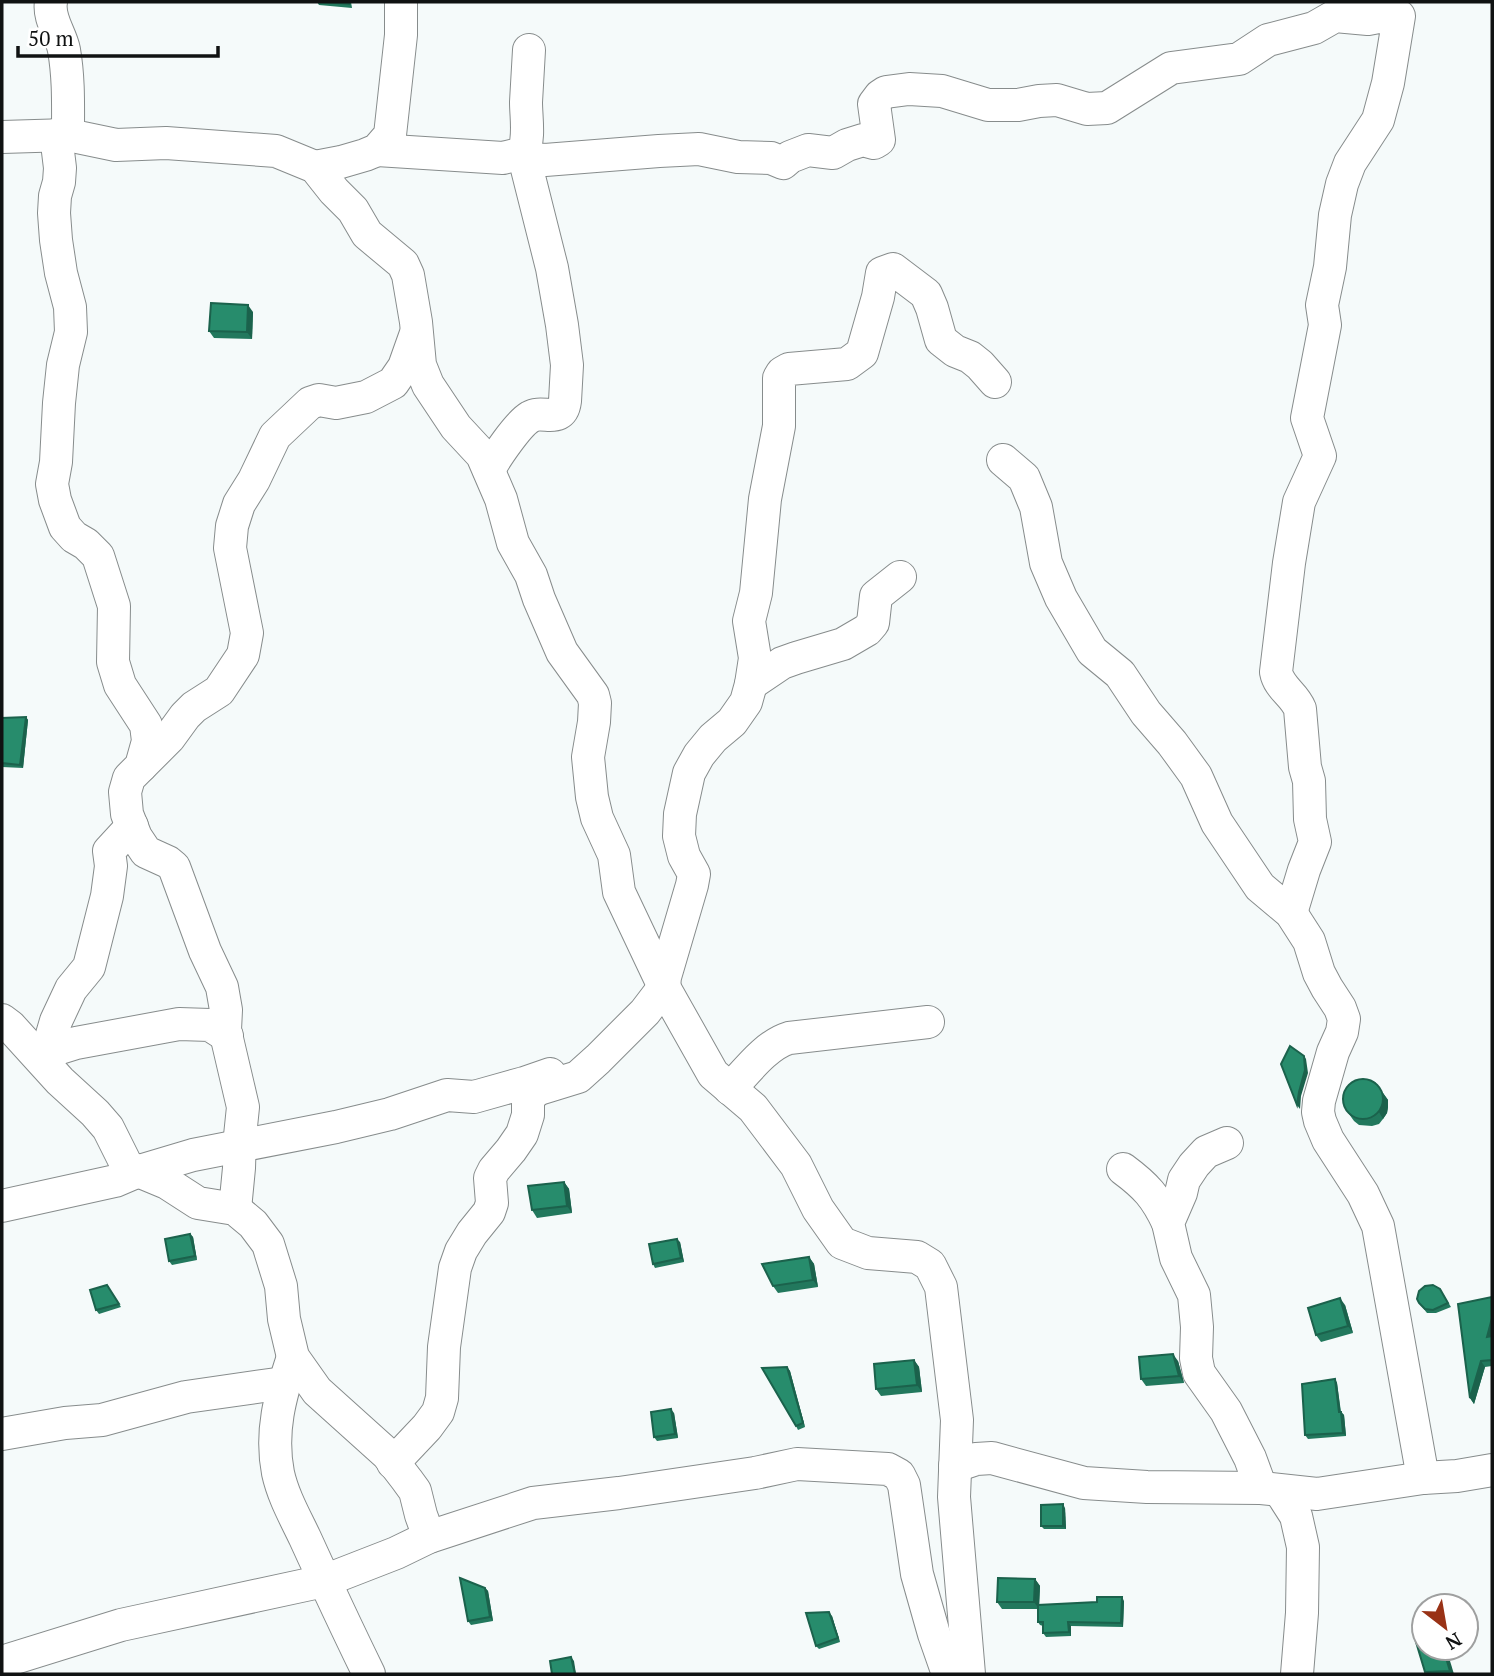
<svg xmlns="http://www.w3.org/2000/svg" width="1494" height="1676" font-family="'PT Serif',serif">
	<style>
		.lines { fill: none; stroke-linecap: round; stroke-linejoin: round }
		.minor-casing { stroke: #878c8c; stroke-width: 34 }
		.minor { stroke: #fff; stroke-width: 32 }
		.wall { fill: #22785d }
		.shaded-wall { fill: #1b624c }
		.building { fill: #278c6c; stroke: #1b624c; stroke-width: 2 }
	</style>
	<rect width="100%" height="100%" fill="#f5fafa"/>
	<g class="lines">
		<g class="minor-casing">
			<g id="minor">
				<path d="M51,2C48,19 61,34 64,50C69,79 68,106 68,135L116,145L166,143L276,151L315,167L334,191L353,210L367,234L403,264L408,275L416,322L420,365L428,385L456,427L482,455L501,499L513,543L531,575L539,599L562,652L593,695L595,703L594,722L588,757L592,797L597,818L614,855L619,892L664,987L713,1074L753,1108L796,1165L818,1209L842,1243L868,1253L917,1257L930,1265L941,1287L957,1420L954,1497L969,1674"/>
				<polyline points="56,135 60,168 59,182 55,196 54,213 56,240 61,273 70,307 71,332 63,365 59,403 56,462 52,484 55,500 65,527 74,537 86,544 98,556 114,606 113,662 120,685 146,725 148,741 141,766 129,778 125,792 127,814 136,837 146,852 168,862 174,867 205,951 222,987 226,1010 225,1030 243,1107 240,1136 239,1168 235,1209"/>
				<polyline points="2,137 68,135"/>
				<path d="M377,150L503,158L523,153C530,138 526,118 526,102C527,84 528,67 529,50"/>
				<path d="M523,153L532,159L545,160L659,151L699,149L738,157L771,158L783,163L790,157L808,150L833,153L847,145L863,140L874,143L879,140L874,104L880,96L886,92L909,89L942,91L988,105H1018L1039,101L1057,100L1087,109L1107,108L1171,68L1239,59L1268,40L1314,28L1335,16L1368,19L1394,14L1399,16L1388,83L1378,120L1350,163L1342,184L1335,215L1330,267L1322,305L1325,325L1307,418L1320,456L1299,502L1289,563L1276,672C1279,688 1294,694 1300,709L1305,767L1309,781L1310,819L1315,842L1304,870L1291,913"/>
				<polyline points="315,167 341,162 365,155 377,150 390,135 401,35 401,2"/>
				<polyline points="1003,460 1024,478 1036,507 1046,563 1061,598 1092,651 1120,674 1146,713 1172,743 1196,776 1217,823 1260,887 1291,913 1309,941 1319,973 1327,988 1340,1008 1344,1019 1342,1032 1333,1052 1319,1101 1318,1112 1320,1121 1328,1140 1363,1194 1378,1226 1423,1478"/>
				<path d="M489,470C495,458 518,424 530,417C543,409 562,425 565,401L567,365L562,325L552,268L523,153"/>
				<polyline points="751,684 782,663 796,658 843,644 867,630 873,623 876,596 900,577"/>
				<polyline points="141,766 169,738 185,716 194,707 219,691 243,655 247,633 230,548 232,526 239,504 254,480 275,436 310,403 319,400 336,403 366,397 393,383 404,367 415,336"/>
				<polyline points="2,1020 10,1026 60,1081 95,1113 108,1128 126,1164 136,1172 143,1173 167,1183 198,1203 235,1209 253,1224 268,1244 281,1286 284,1319 293,1357 317,1391 387,1454 407,1480 415,1491 421,1515 429,1537"/>
				<polyline points="46,1055 60,1048 76,1043 179,1024 210,1025 227,1036"/>
				<polyline points="44,1062 56,1021 71,989 89,967 107,896 111,866 109,851 132,826"/>
				<path d="M730,1089C747,1071 766,1045 789,1038L928,1022"/>
				<polyline points="1227,1143 1206,1152 1194,1165 1184,1180 1181,1193 1168,1223 1176,1258 1194,1295 1197,1327 1196,1358 1199,1373 1226,1411 1250,1458 1261,1488"/>
				<path d="M1123,1169C1146,1186 1156,1197 1168,1223"/>
				<polyline points="2,1206 115,1181 136,1172 193,1155 336,1127 390,1114 447,1095 474,1097 524,1083 550,1074"/>
				<path d="M293,1357C280,1396 270,1432 278,1473C283,1496 295,1517 305,1538C326,1584 347,1629 369,1674"/>
				<polyline points="2,1434 65,1423 102,1420 186,1397 284,1383"/>
				<polyline points="393,1463 427,1427 438,1412 442,1398 444,1347 455,1268 461,1251 472,1233 489,1212 492,1203 490,1178 494,1170 511,1150 522,1134 528,1115 528,1100 533,1093 539,1089 578,1077 598,1059 645,1012 664,987 665,977 692,885 694,874 684,856 679,836 680,814 689,773 699,755 713,738 732,722 746,702 751,684 755,658 749,621 756,593 765,499 779,426 779,378 782,373 789,369 847,364 862,353 878,297 882,273 893,269 926,294 932,308 941,340 955,351 970,357 980,365 995,382"/>
				<polyline points="955,1466 976,1459 992,1458 1084,1483 1147,1487 1261,1488 1317,1494 1423,1478 1457,1476 1492,1470"/>
				<polyline points="1280,1491 1296,1516 1303,1547 1302,1613 1297,1674"/>
				<polyline points="2,1662 121,1625 324,1581 396,1553 429,1537 533,1503 619,1493 755,1473 797,1464 888,1469 899,1475 904,1485 917,1574 934,1634 948,1674"/>
			</g>
		</g>
		<use href="#minor" class="minor"/>
	</g>
	<g class="wall">
		<polygon points="317,2 351,2 352,8 319,5"/>
		<polygon points="253,312 252,339 214,338 209,331"/>
		<polygon points="26,717 28,720 23,768 2,767 2,718"/>
		<polygon points="1375,1082 1388,1100 1388,1107 1387,1113 1383,1119 1379,1124 1372,1126 1359,1125 1354,1121 1349,1114"/>
		<polygon points="564,1182 569,1189 572,1213 537,1218 532,1210"/>
		<polygon points="190,1234 193,1237 197,1260 172,1265 169,1261"/>
		<polygon points="680,1242 684,1262 655,1268 653,1264"/>
		<polygon points="809,1257 814,1264 818,1287 778,1293 773,1286"/>
		<polygon points="107,1285 121,1307 99,1314 96,1310"/>
		<polygon points="1440,1289 1451,1307 1436,1313 1427,1313 1419,1303"/>
		<polygon points="1492,1297 1492,1366 1485,1367 1474,1404 1470,1398"/>
		<polygon points="1345,1305 1353,1333 1321,1342 1316,1335"/>
		<polygon points="914,1360 919,1367 922,1392 881,1396 876,1389"/>
		<polygon points="1178,1361 1184,1383 1146,1386 1141,1379"/>
		<polygon points="787,1367 790,1371 805,1427 798,1430 796,1426"/>
		<polygon points="1335,1379 1337,1383 1341,1412 1344,1415 1346,1436 1308,1439 1305,1435"/>
		<polygon points="674,1413 678,1438 657,1441 654,1437"/>
		<polygon points="1065,1508 1066,1529 1044,1529 1041,1526"/>
		<polygon points="1035,1579 1040,1586 1039,1605 1124,1601 1123,1627 1071,1626 1071,1636 1046,1637 1043,1633 1043,1626 1040,1625 1038,1622 1038,1609 1002,1609 997,1602"/>
		<polygon points="485,1588 488,1591 493,1621 471,1625 468,1621"/>
		<polygon points="832,1616 840,1642 819,1649 816,1646"/>
		<polygon points="1416,1642 1454,1674 1427,1674"/>
	</g>
	<g class="shaded-wall">
		<polygon points="248,305 253,312 252,339 247,332"/>
		<polygon points="26,717 28,720 23,768 20,765"/>
		<polygon points="1304,1056 1306,1059 1308,1073 1301,1096 1300,1109 1297,1105"/>
		<polygon points="1383,1093 1388,1100 1388,1107 1387,1113 1383,1119 1379,1112"/>
		<polygon points="564,1182 569,1189 572,1213 567,1206"/>
		<polygon points="190,1234 193,1237 197,1260 195,1256"/>
		<polygon points="677,1239 680,1242 684,1262 681,1258"/>
		<polygon points="809,1257 814,1264 818,1287 813,1280"/>
		<polygon points="1340,1298 1345,1305 1353,1333 1348,1326"/>
		<polygon points="1492,1318 1492,1339 1487,1337"/>
		<polygon points="1173,1354 1178,1361 1184,1383 1179,1376"/>
		<polygon points="914,1360 919,1367 922,1392 917,1385"/>
		<polygon points="1481,1361 1485,1367 1474,1404 1470,1398"/>
		<polygon points="787,1367 790,1371 805,1427 803,1423"/>
		<polygon points="1335,1379 1337,1383 1341,1415 1339,1412"/>
		<polygon points="671,1409 674,1413 678,1438 675,1434"/>
		<polygon points="1341,1412 1344,1415 1346,1436 1343,1433"/>
		<polygon points="1063,1504 1065,1508 1066,1529 1063,1526"/>
		<polygon points="1035,1579 1040,1586 1039,1609 1034,1602"/>
		<polygon points="485,1588 488,1591 493,1621 490,1617"/>
		<polygon points="1122,1597 1124,1601 1123,1627 1121,1623"/>
		<polygon points="829,1612 832,1616 840,1642 838,1638"/>
		<polygon points="1068,1622 1071,1626 1071,1636 1069,1632"/>
		<polygon points="1443,1648 1446,1648 1454,1674 1452,1674 1450,1671"/>
		<polygon points="571,1657 574,1661 576,1674 575,1674"/>
	</g>
	<g class="building">
		<polygon points="323,2 349,2 349,4"/>
		<polygon points="211,303 248,305 247,332 209,331"/>
		<polygon points="26,717 20,765 2,763 2,718"/>
		<polygon points="1290,1046 1304,1056 1305,1070 1299,1092 1297,1105 1281,1064"/>
		<circle cx="1363" cy="1099" r="20"/>
		<polygon points="564,1182 567,1206 532,1210 528,1186"/>
		<polygon points="190,1234 195,1256 169,1261 165,1239"/>
		<polygon points="677,1239 681,1258 653,1264 649,1244"/>
		<polygon points="809,1257 813,1280 773,1286 762,1264"/>
		<polygon points="107,1285 119,1304 96,1310 90,1290"/>
		<polygon points="1433,1285 1440,1289 1448,1303 1433,1310 1425,1309 1419,1303 1417,1299 1419,1291 1425,1286"/>
		<polygon points="1492,1297 1492,1318 1487,1337 1492,1336 1492,1360 1481,1361 1470,1398 1458,1304"/>
		<polygon points="1340,1298 1348,1326 1316,1335 1308,1308"/>
		<polygon points="1173,1354 1179,1376 1141,1379 1139,1357"/>
		<polygon points="914,1360 917,1385 876,1389 874,1364"/>
		<polygon points="787,1367 803,1423 796,1426 762,1368"/>
		<polygon points="1335,1379 1339,1412 1341,1412 1343,1433 1305,1435 1302,1384"/>
		<polygon points="671,1409 675,1434 654,1437 651,1412"/>
		<polygon points="1063,1504 1063,1526 1041,1526 1041,1505"/>
		<polygon points="460,1578 485,1588 490,1617 468,1621"/>
		<polygon points="998,1578 1035,1579 1034,1602 997,1602"/>
		<polygon points="1097,1597 1122,1597 1121,1623 1068,1622 1069,1632 1043,1633 1043,1622 1038,1622 1038,1605 1097,1602"/>
		<polygon points="829,1612 838,1638 816,1646 806,1613"/>
		<polygon points="1424,1640 1424,1648 1443,1648 1450,1671 1425,1672 1416,1642"/>
		<polygon points="571,1657 575,1674 552,1674 550,1661"/>
	</g>
	<rect width="1494" height="1676" fill="none" stroke="#101212" stroke-width="7"/>
	<g transform="translate(1445 1627) rotate(149)"><circle r="33" fill="#ffffff" stroke="#9fa0a0" stroke-width="2"/>
	<path d="M0-5L12 26L0 18L-12 26Z" fill="#993216"/>
	<text y="-10" font-size="19" font-weight="bold" text-anchor="middle" fill="#101212">N</text>
	</g>
	<path d="M18 46v10h200v-10" fill="none" stroke="#101212" stroke-width="3.5"/>
	<text x="28" y="46" font-size="21" fill="#101212" stroke="#ffffff" stroke-width="5" paint-order="stroke">50 m</text>
</svg>
